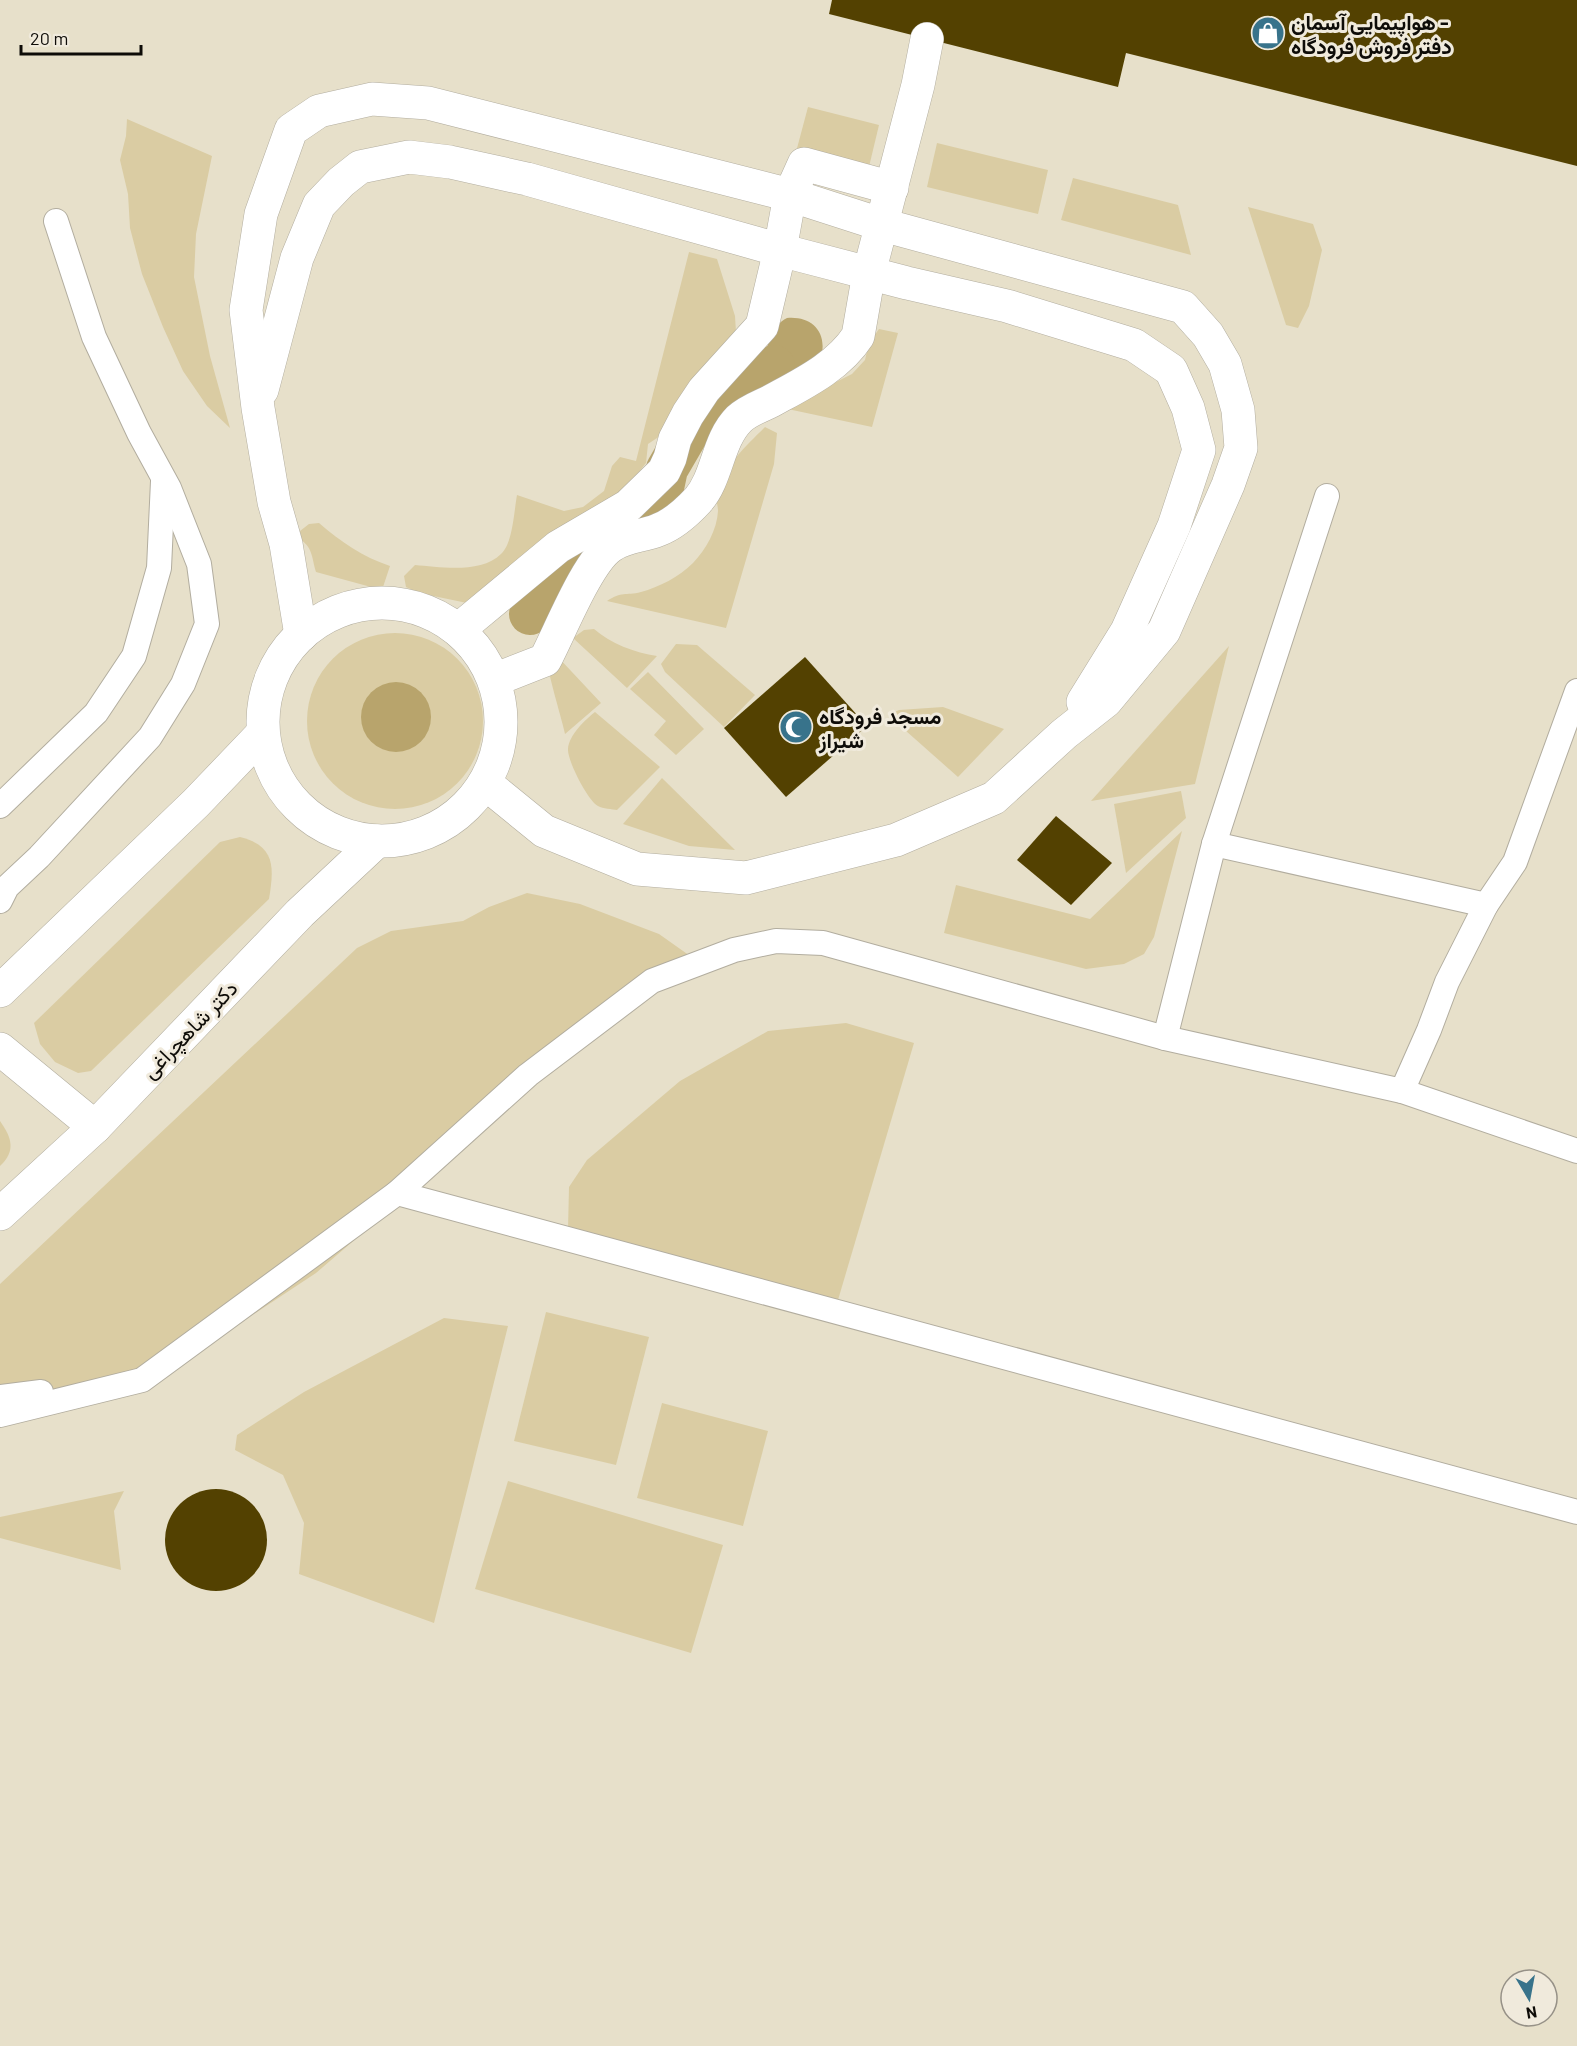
<svg xmlns="http://www.w3.org/2000/svg" width="1577" height="2046" font-family="Barlow,Vazirmatn,sans-serif">
	<style>
		.built { fill: #e7e0ca; fill-rule: evenodd }
		.green { fill: #dacca3 }
		.water { fill: #b8a46c }
		.lines { fill: none; stroke-linecap: round; stroke-linejoin: round }
		.canal { stroke: #b8a46c; stroke-width: 42 }
		.building { fill: #534101 }
		.service-casing { stroke: #b2ad9f; stroke-width: 26 }
		.pedestrian-casing { stroke: #b2ad9f; stroke-width: 34 }
		.primary-casing { stroke: #b2ad9f; stroke-width: 34 }
		.service { stroke: #fff; stroke-width: 24 }
		.pedestrian { stroke: #fff; stroke-width: 33 }
		.primary { stroke: #fff; stroke-width: 33 }
		.labels { text-anchor: middle; dominant-baseline: central; stroke-width: 6; stroke-linejoin: round; paint-order: stroke }
		.poi-label { font-size: 21px; font-weight: bold; fill: #0e0c08; stroke: #f0eadc; text-anchor: start }
		.street-label { font-size: 21px; fill: #0e0c08; stroke: #f0eadc }
	</style>
	<rect width="100%" height="100%" fill="#f0eadc"/>
	<path class="built" d="M0,0H1577V2046H0ZM1511,1980H1547V2016H1511Z"/>
	<g class="green">
		<polygon points="808,107 879,125 868,171 796,152"/>
		<polygon points="127,119 212,156 196,234 194,277 210,356 230,428 207,406 183,371 163,327 142,274 130,228 128,194 120,160 126,136"/>
		<polygon points="937,143 1048,170 1038,214 927,187"/>
		<polygon points="1073,178 1178,205 1191,255 1061,220"/>
		<polygon points="1248,207 1313,224 1322,250 1309,306 1298,328 1286,325"/>
		<path d="M689,252L717,259L735,316L737,348L660,436L648,444L646,463L628,486L467,603L419,593L406,587L404,576L415,565C440,567 481,574 501,554C513,543 514,511 517,495L564,511L583,507L604,491L612,466L620,457L636,461Z"/>
		<polygon points="879,329 898,333 872,427 783,408 815,387 836,382 852,374 865,360 869,343"/>
		<path d="M765,427L777,433L774,464L726,628L607,601C622,591 625,596 641,592C659,587 679,577 693,563C706,549 717,530 718,511C718,505 715,498 717,492C723,467 747,445 765,427Z"/>
		<path d="M319,523C341,542 363,557 390,566L382,590L316,572C312,559 313,548 301,540L300,531L309,524Z"/>
		<path d="M594,629C610,643 635,653 657,656L627,688L573,638L584,630Z"/>
		<circle cx="395" cy="721" r="88"/>
		<polygon points="676,644 697,645 755,695 724,727 665,672 661,664"/>
		<polygon points="1229,646 1195,784 1091,801"/>
		<path d="M557,656L601,703L565,734C563,723 548,674 549,669C551,665 555,660 557,656Z"/>
		<polygon points="648,672 704,729 676,755 654,735 666,721 630,689"/>
		<polygon points="943,707 1004,729 958,777 888,715 899,710"/>
		<path d="M595,712L660,767L617,810C612,809 603,809 598,806C588,801 567,760 568,749C569,735 585,720 595,712Z"/>
		<polygon points="662,778 735,850 689,846 623,824"/>
		<polygon points="1181,791 1186,818 1126,873 1114,804"/>
		<polygon points="1182,831 1154,937 1144,954 1124,964 1086,969 944,933 956,885 1090,919"/>
		<path d="M240,837C276,846 274,868 269,899L91,1071L78,1073L55,1062L40,1044L34,1023L220,842Z"/>
		<polygon points="527,893 580,904 659,934 700,963 669,970 316,1273 169,1370 73,1389 28,1393 0,1384 0,1284 357,948 391,931 463,921 489,907"/>
		<polygon points="846,1023 914,1043 838,1300 568,1229 569,1187 587,1160 680,1081 768,1031"/>
		<path d="M0,1121C12,1138 16,1151 0,1166Z"/>
		<polygon points="546,1312 649,1337 616,1465 514,1441"/>
		<polygon points="444,1318 508,1326 434,1623 299,1574 304,1523 283,1475 235,1450 237,1435 304,1392"/>
		<polygon points="662,1403 768,1431 743,1526 637,1498"/>
		<polygon points="508,1481 723,1545 691,1653 475,1589"/>
		<polygon points="124,1491 114,1511 121,1570 0,1538 0,1517"/>
	</g>
	<g class="water">
		<path d="M787,318C810,316 826,330 822,353L794,375C772,371 759,356 772,335C776,327 779,322 787,318Z"/>
		<circle cx="396" cy="717" r="35"/>
	</g>
	<g class="lines">
		<polyline class="canal" points="530,614 548,572 566,551 592,536 621,530 639,520 653,505 663,488 667,469 692,426 774,366"/>
	</g>
	<g class="building">
		<polygon points="832,0 1577,0 1577,166 1126,53 1118,87 829,14"/>
		<polygon points="805,657 867,726 786,797 724,728"/>
		<polygon points="1056,816 1112,863 1071,905 1017,860"/>
		<circle cx="216" cy="1540" r="51"/>
	</g>
	<g class="lines">
		<g class="service-casing">
			<g id="service">
				<polyline points="0,806 96,713 134,656 159,568 163,481"/>
				<polyline points="1214,844 1486,905"/>
				<polyline points="0,901 7,887 39,857 150,737 183,684 207,624 199,564 169,488 139,433 94,337 56,221"/>
				<polyline points="1165,1038 1214,844 1327,496"/>
				<polyline points="1402,1091 1577,1151"/>
				<polyline points="397,1193 1577,1512"/>
				<polyline points="0,1397 41,1392"/>
				<polyline points="0,1415 142,1380 397,1193 528,1075 652,981 734,950 776,941 823,943 1165,1038 1402,1091 1429,1030 1447,982 1486,905 1515,862 1577,691"/>
			</g>
		</g>
		<g class="pedestrian-casing">
			<g id="pedestrian">
				<polyline points="458,630 558,547 628,506 664,471 670,458 675,439 688,414 704,390 762,326 780,250 790,195 804,164 892,188"/>
				<path d="M494,680L545,660C560,632 587,562 611,546C628,535 641,537 658,530C674,524 687,512 698,500C718,477 717,441 739,419C747,411 761,406 771,401C802,384 838,367 858,336L869,273L918,85L927,39"/>
			</g>
		</g>
		<g class="primary-casing">
			<g id="primary">
				<polyline points="262,390 297,258 319,205 341,182 360,167 409,157 450,162 527,179 780,250 907,283 1007,306 1134,345 1171,370 1188,408 1199,450 1174,526 1127,631 1083,702"/>
				<circle cx="382" cy="722" r="119"/>
				<polyline points="301,635 286,544 274,502 258,408 246,310 261,214 291,130 319,111 372,99 428,103 790,195 883,225 1183,307 1208,335 1225,364 1238,410 1241,448 1228,485 1164,631 1106,701 1064,734 994,798 896,840 746,878 637,869 544,831 485,783"/>
				<polyline points="0,991 196,803 263,733"/>
				<polyline points="0,1049 95,1127"/>
				<polyline points="0,1214 95,1127 300,913 377,841"/>
			</g>
		</g>
		<use href="#service" class="service"/>
		<use href="#pedestrian" class="pedestrian"/>
		<use href="#primary" class="primary"/>
	</g>
	<defs>
		<g id="shop-disc" transform="scale(1.725)"><circle r="9.5" fill="#38738b" stroke="#f0eadc"/><path d="M-5-2.5h2.3a2.7 3.5 0 0 1 5.4 0H5L5.5 6h-11ZM-1.5-2.5h3a1.5 2.3 0 0 0-3 0Z" fill="#fff"/></g>
		<g id="mosque-disc" transform="scale(1.725)"><circle r="9.5" fill="#38738b" stroke="#f0eadc"/><path d="M3.5-4.9A6 6 0 1 0 3.5 4.9A5 5 0 1 1 3.5-4.9Z" fill="#fff"/></g>
	</defs>
	<g fill-rule="evenodd">
		<use href="#shop-disc" x="1268" y="33"/>
		<use href="#mosque-disc" x="796" y="727"/>
	</g>
	<g class="labels">
		<g class="poi-label">
			<text x="1291" y="21">هواپیمایی آسمان -<tspan x="1291" dy="24">دفتر فروش فرودگاه</tspan></text>
			<text x="819" y="715">مسجد فرودگاه<tspan x="819" dy="24">شیراز</tspan></text>
		</g>
		<g class="street-label">
			<text transform="translate(189 1029) rotate(-46)">دکتر شاهچراغی</text>
		</g>
	</g>
	<g transform="translate(1529 1998) rotate(170)"><circle r="28" fill="#f0eadc" stroke="#969187" stroke-width="1.5"/>
	<path d="M0-4.5L10 22L0 15L-10 22Z" fill="#38738b"/>
	<text y="-9" font-size="16" font-weight="bold" text-anchor="middle" fill="#0e0c08">N</text>
	</g>
	<path d="M21 45v9h120v-9" fill="none" stroke="#0e0c08" stroke-width="3"/>
	<text x="30" y="45" font-size="18" fill="#0e0c08" stroke="#f0eadc" stroke-width="4.5" paint-order="stroke">20 m</text>
</svg>
